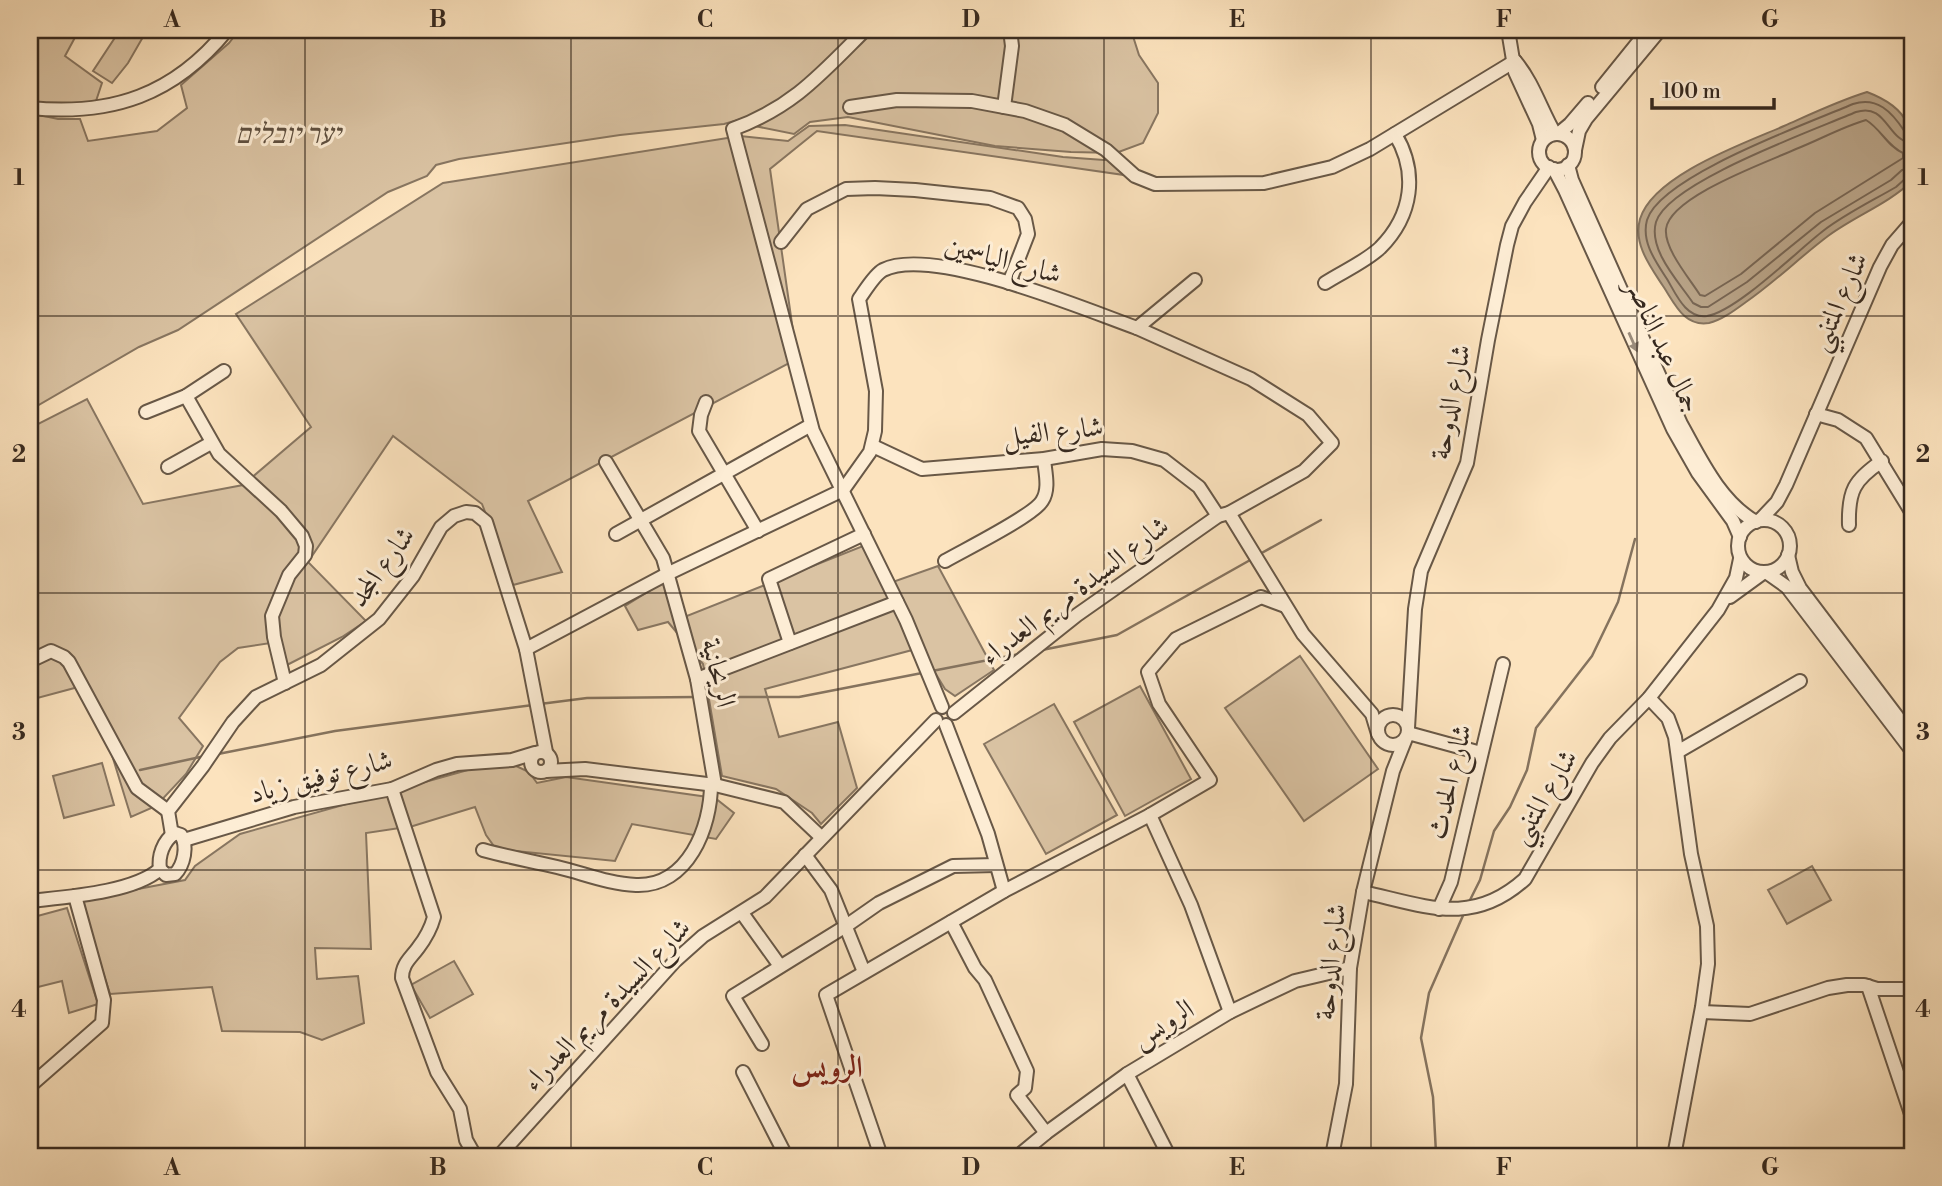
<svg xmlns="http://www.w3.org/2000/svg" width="1942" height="1186" font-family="'Libre Bodoni',Amiri,'Frank Ruhl Libre',serif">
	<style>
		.green { fill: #dac3a3; stroke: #887661; stroke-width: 2 }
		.water { fill: #b9a488; stroke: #85735e; stroke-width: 2 }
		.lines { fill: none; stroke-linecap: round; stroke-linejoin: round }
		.shore { stroke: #786654; stroke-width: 2 }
		.stream { stroke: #85735e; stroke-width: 2.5 }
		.minor-casing { stroke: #685847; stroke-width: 16 }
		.minor { stroke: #fdedd5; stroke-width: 12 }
		.oneway { fill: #9a8b7a }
		.grid { fill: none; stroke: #36291f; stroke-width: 2; stroke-opacity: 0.55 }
		.labels { text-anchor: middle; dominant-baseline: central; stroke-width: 6; stroke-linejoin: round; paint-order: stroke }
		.park-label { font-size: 28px; font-style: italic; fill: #5f5040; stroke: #fdedd5 }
		.street-label { font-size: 28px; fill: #36291f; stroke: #fdedd5 }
		.neighbourhood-label { font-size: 30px; font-weight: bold; fill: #7a1f14; stroke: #fdedd5 }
		.neatline { fill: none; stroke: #36291f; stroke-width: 2.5 }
		.grid-label { font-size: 23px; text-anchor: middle; font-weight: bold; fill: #36291f }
	</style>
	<rect width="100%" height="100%" fill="#fce3be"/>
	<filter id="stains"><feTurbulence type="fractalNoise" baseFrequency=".00286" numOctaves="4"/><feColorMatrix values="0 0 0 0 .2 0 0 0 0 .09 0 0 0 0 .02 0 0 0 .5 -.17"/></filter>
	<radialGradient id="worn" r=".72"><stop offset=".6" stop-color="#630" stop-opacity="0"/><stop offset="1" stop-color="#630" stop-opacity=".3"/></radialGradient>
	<g class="green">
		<polygon points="30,30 79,30 65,56 102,83 96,101 80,105 30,103"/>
		<polygon points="120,30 147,30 128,63 112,83 93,71"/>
		<polygon points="239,30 1131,30 1139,55 1158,83 1158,113 1143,143 1116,153 1071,152 995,146 848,117 810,122 794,134 750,125 745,118 724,124 620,135 459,159 436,165 427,176 388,192 178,330 139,347 30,410 30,113 58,119 80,119 88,141 157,131 187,108 181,85 229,43"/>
		<polygon points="845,125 1063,157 1104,160 1123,158 1124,175 817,131 770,169 797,359 528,501 562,572 513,585 482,504 393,436 308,562 366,621 342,637 285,666 277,642 238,648 220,662 179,718 203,746 186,774 156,806 131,817 108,742 82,686 30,700 30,428 87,399 143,504 243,485 311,427 236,314 443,183 740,136 788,141 809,126"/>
		<polygon points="873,542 890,583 938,566 994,670 955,696 945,689 920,648 765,689 779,737 838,722 857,788 821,824 812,813 776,789 722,776 703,664 668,622 638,630 625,606 667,580 682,618"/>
		<polygon points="1300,656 1378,769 1304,821 1225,708"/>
		<polygon points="1140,686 1191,779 1125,816 1074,722"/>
		<polygon points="1054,704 1117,815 1046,854 984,744"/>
		<polygon points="102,763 114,805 64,818 53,776"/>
		<polygon points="514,765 529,772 537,783 566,777 715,798 734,813 716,839 632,824 615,861 496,849 486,835 475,807 413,826 366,833 371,949 315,948 317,979 358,976 364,1023 322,1040 300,1032 222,1031 212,987 110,994 80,900 185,880 195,866 240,834 482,766"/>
		<polygon points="1812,866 1831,900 1787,924 1768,890"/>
		<polygon points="67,908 98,1004 69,1013 62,981 30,989 30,918"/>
		<polygon points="454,961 473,994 430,1018 411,985"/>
	</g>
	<path class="water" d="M1867,92C1917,111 1912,135 1912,181C1888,204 1855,216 1828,236C1800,257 1775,282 1746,302C1735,310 1722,320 1709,323C1684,327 1675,304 1663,286C1650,266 1633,244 1640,219C1653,175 1745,143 1784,126C1811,114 1838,101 1867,92Z"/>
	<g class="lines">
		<g class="shore">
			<path d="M1866,120C1881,129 1887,146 1903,153V158L1815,213L1741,274L1705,296L1700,295C1690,279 1664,249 1666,229C1670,196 1768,162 1796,149C1819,140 1842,127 1866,120Z"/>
			<path d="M1912,134L1905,132C1892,112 1877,96 1853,104C1809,123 1660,176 1647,220C1641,242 1656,262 1667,279C1676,294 1686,319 1707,316C1737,311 1797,251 1823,231C1845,214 1872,201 1896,187L1906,178L1912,177"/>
			<path d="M1912,143C1887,141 1887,102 1856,112C1815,130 1668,182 1656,222C1648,250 1679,282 1693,303L1701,307H1708L1747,282L1821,222L1891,180L1902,170L1912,168"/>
		</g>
		<g class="stream">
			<polyline points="1258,555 1321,520"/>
			<polyline points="1042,650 1117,635 1252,559"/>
			<polyline points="932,671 1019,654"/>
			<polyline points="704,697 799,697 922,673"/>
			<polyline points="540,704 587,698 697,697"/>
			<polyline points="218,754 335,731 533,705"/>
			<polyline points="140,770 205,756"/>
			<polyline points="1469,902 1480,880 1494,831 1510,807 1527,770 1536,728 1592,656 1618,602 1635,539"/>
			<polyline points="1433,1156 1436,1153 1433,1097 1421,1038 1429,993 1465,911"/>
		</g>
		<g class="minor-casing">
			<g id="minor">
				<path d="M865,30C821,74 793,107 733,129L813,431L906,620L942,707"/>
				<polyline points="1508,30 1515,72 1539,124 1543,140"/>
				<path d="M1515,61C1533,82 1541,110 1555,134"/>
				<polyline points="1602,87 1648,30"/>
				<polyline points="850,107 897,100 972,101 1025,111 1065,125 1106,150 1135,176 1155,184 1264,183 1332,167 1370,149 1515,61"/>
				<polyline points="1004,107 1012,46 1010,30"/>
				<path d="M30,108C112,116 174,95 227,30"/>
				<polyline points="1558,134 1570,124 1588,103"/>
				<circle cx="1557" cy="152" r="18"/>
				<polyline points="1575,150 1579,131 1586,119 1660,30"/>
				<path d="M1568,165L1572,180L1681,424C1700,458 1720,502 1756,522"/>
				<polyline points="1554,169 1565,190 1673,429 1698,473 1733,521 1740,537"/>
				<polyline points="781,242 807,209 846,189 875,188 915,190 990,198 1018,208 1025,219 1028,234 1009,283"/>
				<path d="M1325,283C1342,272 1365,262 1380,248C1413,215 1418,172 1395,134"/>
				<polyline points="186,396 219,454 281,511 302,536 306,546 305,555 289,575 272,616 274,637 285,683"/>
				<polyline points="706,402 701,415 699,431 758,531"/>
				<polyline points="146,412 186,396 224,371"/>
				<polyline points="1816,414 1838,420 1866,438 1912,513"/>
				<polyline points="873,446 922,469 1044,459 1102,449 1132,451 1164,460 1199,487 1218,516"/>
				<polyline points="606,462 663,558 697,679 715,785"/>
				<polyline points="168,467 211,443"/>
				<polyline points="1229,513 1303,634 1372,714 1378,734"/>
				<circle cx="1764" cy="546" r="26"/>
				<polyline points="1760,520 1777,502 1786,485 1880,267 1892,245 1912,222"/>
				<path d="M1849,525C1848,491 1854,480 1882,461"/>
				<polyline points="616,534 811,425"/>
				<polyline points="1788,555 1792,572 1800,588 1912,736"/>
				<path d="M945,561C964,550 1033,516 1042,501C1050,489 1045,472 1044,459"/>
				<polyline points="1766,572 1787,587 1912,751"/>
				<polyline points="1730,597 1763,573"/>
				<polyline points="790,643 769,579 864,534"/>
				<path d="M526,649L667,574L843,490L870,452L875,431L876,391L859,299C865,291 874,275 883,270C932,245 1084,309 1137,328"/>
				<polyline points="30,661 51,651 64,657 69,662 137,788 168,811"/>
				<polyline points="697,679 897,602"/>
				<polyline points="1649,698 1668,718 1675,737 1691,854 1707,926 1708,964 1702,1007 1674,1156"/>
				<polyline points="954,713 1077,615 1218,516 1229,513 1304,471 1332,443 1308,415 1251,379 1137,328 1195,280"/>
				<circle cx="1393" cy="730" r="15"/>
				<polyline points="946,725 988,834 1004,891"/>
				<polyline points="1408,728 1415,609 1421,571 1467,463 1488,340 1507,245 1512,226 1525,202 1549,167"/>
				<polyline points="1408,733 1481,753"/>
				<polyline points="1679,751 1800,681"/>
				<circle cx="541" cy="762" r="10"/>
				<polyline points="546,771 585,769 715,785 784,802 821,837"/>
				<path d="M392,789L434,917C431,928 425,939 418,948C410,959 402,964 402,978L437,1072L460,1109L466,1140L475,1156"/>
				<polyline points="1150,815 1191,905 1230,1012"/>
				<path d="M175,833L181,835C188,846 184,865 175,874L166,875L160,869C158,856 163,841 175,833Z"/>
				<polyline points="172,835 168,811 203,766 233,722 256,697 321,665 379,619 413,576 441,527 454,516 466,512 475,513 486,522 526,649 546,752"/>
				<polyline points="184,840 294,807 392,789 436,770 457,764 512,760 535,753"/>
				<path d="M483,850C508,857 532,861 557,867C583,873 609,884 636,885C688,887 711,827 711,784"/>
				<polyline points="805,855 831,890 864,972"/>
				<path d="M1363,892C1426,906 1472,927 1525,879L1592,763L1610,738L1649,698L1718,610L1736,578L1740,559"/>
				<path d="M30,901C65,897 133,893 160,869"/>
				<polyline points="1439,909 1451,882 1503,664"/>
				<polyline points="742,913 780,966"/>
				<polyline points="951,922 975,968 985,980 1027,1071 1025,1088 1017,1095 1046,1133"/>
				<polyline points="1868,986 1912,1117"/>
				<polyline points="1702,1012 1750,1014 1828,988 1847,985 1864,985 1877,989 1912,989"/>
				<polyline points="762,1044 733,996 846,926 879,903 953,866 996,865"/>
				<polyline points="743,1072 786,1156"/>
				<polyline points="1127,1074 1169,1156"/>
				<polyline points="30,1086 102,1023 104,1000 75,896"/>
				<polyline points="499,1156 675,961 703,936 765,897 936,720"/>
				<polyline points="881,1156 826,995 1004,891 1150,815 1210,780 1159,704 1148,672 1176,639 1261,597 1285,606"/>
				<polyline points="1018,1156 1046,1133 1127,1074 1230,1012 1295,981 1350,968"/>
				<polyline points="1332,1156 1346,1084 1350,968 1363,892 1393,771 1406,738"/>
				<polyline points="1895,1156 1912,1154"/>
			</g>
		</g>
		<use href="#minor" class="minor"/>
	</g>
	<defs><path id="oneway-solid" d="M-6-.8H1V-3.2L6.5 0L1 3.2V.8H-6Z" transform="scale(1.75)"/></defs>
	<use class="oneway" href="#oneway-solid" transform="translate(1633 342) rotate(66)"/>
	<path class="grid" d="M305,30V1156M571,30V1156M838,30V1156M1104,30V1156M1371,30V1156M1637,30V1156M30,316H1912M30,593H1912M30,870H1912"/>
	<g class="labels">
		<g class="park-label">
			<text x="288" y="134">יער יובלים</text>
		</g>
		<g class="street-label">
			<text transform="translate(1003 260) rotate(15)">شارع الياسمين</text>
			<text transform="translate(1839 302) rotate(-66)">شارع المتنبي</text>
			<text transform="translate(1663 346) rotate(66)">جمال عبد الناصر</text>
			<text transform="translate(1451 402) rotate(-79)">شارع الدوحة</text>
			<text transform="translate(1053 432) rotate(-6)">شارع الفيل</text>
			<text transform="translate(382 567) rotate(-54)">شارع المجد</text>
			<text transform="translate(1075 591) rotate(-37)">شارع السيدة مريم العدراء</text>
			<text transform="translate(718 673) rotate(77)">الريحانية</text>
			<text transform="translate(321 777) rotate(-14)">شارع توفيق زياد</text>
			<text transform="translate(1450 782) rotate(-77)">شارع الحدث</text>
			<text transform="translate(1544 797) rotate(-59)">شارع المتنبي</text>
			<text transform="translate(1331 962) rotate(-84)">شارع الدوحة</text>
			<text transform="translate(607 1005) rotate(-46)">شارع السيدة مريم العدراء</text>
			<text transform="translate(1163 1024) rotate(-31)">الرويس</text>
		</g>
		<g class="neighbourhood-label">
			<text x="827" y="1068">الرويس</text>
		</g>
	</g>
	<rect width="1942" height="1186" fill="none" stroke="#fce3be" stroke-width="77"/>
	<path d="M1652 98v10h122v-10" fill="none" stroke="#36291f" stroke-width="3.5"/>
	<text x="1662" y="98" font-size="21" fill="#36291f" stroke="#fdedd5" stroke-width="5" paint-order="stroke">100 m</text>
	<rect x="38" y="38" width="1866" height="1110" class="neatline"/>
	<g class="grid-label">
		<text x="172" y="27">A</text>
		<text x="438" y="27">B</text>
		<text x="705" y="27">C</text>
		<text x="971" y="27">D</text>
		<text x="1237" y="27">E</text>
		<text x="1504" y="27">F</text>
		<text x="1770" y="27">G</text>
		<text x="19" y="185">1</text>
		<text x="1923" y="185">1</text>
		<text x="19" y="462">2</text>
		<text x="1923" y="462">2</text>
		<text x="19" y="740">3</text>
		<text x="1923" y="740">3</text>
		<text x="19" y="1017">4</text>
		<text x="1923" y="1017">4</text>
		<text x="172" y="1175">A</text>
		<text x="438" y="1175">B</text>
		<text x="705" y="1175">C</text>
		<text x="971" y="1175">D</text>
		<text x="1237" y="1175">E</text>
		<text x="1504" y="1175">F</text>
		<text x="1770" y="1175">G</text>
	</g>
	<rect width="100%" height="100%" filter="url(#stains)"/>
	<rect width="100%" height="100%" fill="url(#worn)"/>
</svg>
